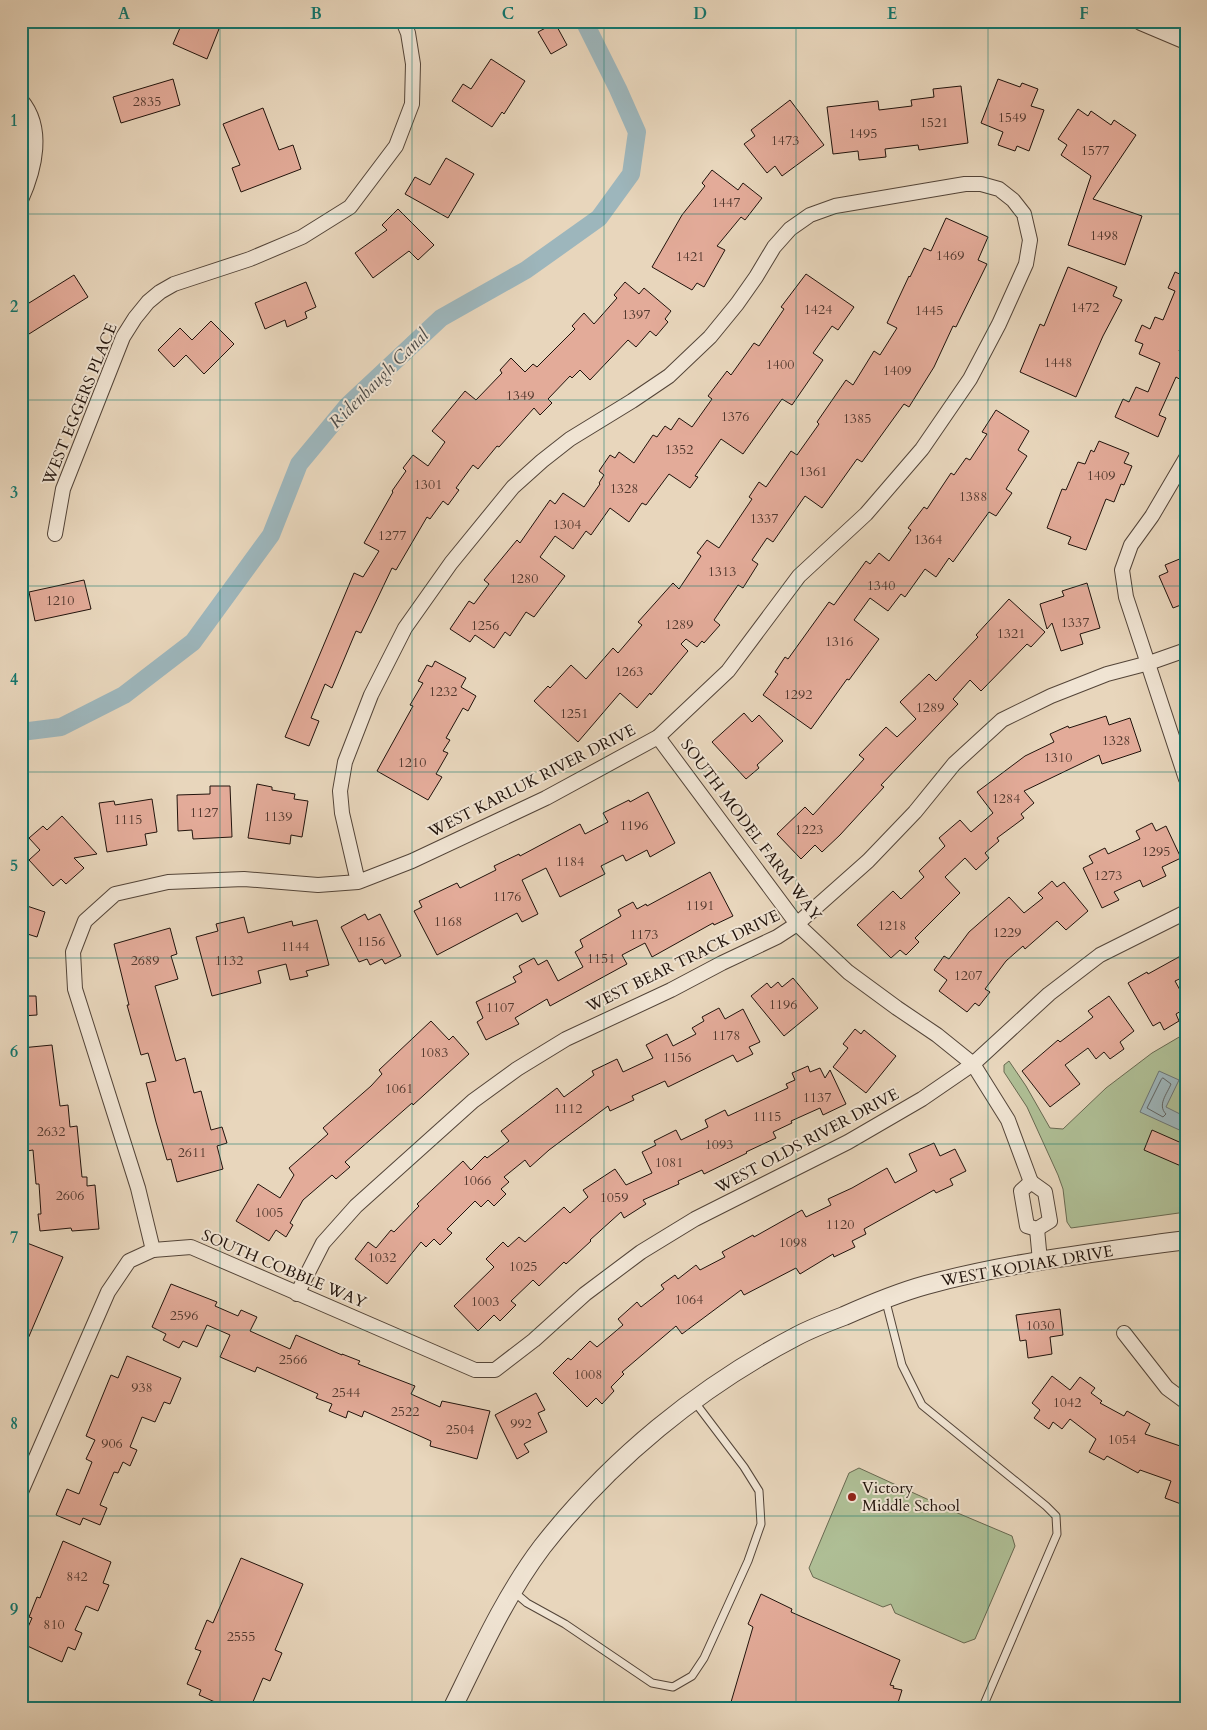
<svg xmlns="http://www.w3.org/2000/svg" width="1207" height="1730" font-family="Cardo,serif">
	<style>
		.green { fill: #afbf96; stroke: #686951 }
		.water { fill: #9db6bc; stroke: #6b7576 }
		.lines { fill: none; stroke-linecap: round; stroke-linejoin: round }
		.shore { stroke: #5f6464; stroke-width: 1 }
		.canal { stroke: #9db6bc; stroke-width: 18 }
		.building { fill: #e3ab99; stroke: #21130c }
		.service-casing { stroke: #534438; stroke-width: 9 }
		.minor-casing { stroke: #534438; stroke-width: 16 }
		.tertiary-casing { stroke: #534438; stroke-width: 20 }
		.service { stroke: #f0e4d3; stroke-width: 7 }
		.minor { stroke: #f0e4d3; stroke-width: 14 }
		.tertiary { stroke: #f0e4d3; stroke-width: 18 }
		.grid { fill: none; stroke: #0f766e; stroke-width: 1; stroke-opacity: 0.55 }
		.poi-dot { fill: #8f2418; stroke: #f0e4d3; stroke-width: 2 }
		.labels { text-anchor: middle; dominant-baseline: central; stroke-width: 4; stroke-linejoin: round; paint-order: stroke }
		.number-label { font-size: 14px; fill: #52392f }
		.street-label { font-size: 16px; fill: #21130c; stroke: #f0e4d3 }
		.poi-label { font-size: 16px; fill: #21130c; stroke: #f0e4d3; text-anchor: start }
		.water-label { font-size: 18px; font-style: italic; fill: #4c4c4a; stroke: #f0e4d3 }
		.neatline { fill: none; stroke: #0f766e; stroke-width: 2 }
		.grid-label { font-size: 16px; text-anchor: middle; font-weight: bold; fill: #0f766e }
	</style>
	<rect width="100%" height="100%" fill="#e8d6bc"/>
	<filter id="stains"><feTurbulence type="fractalNoise" baseFrequency=".004" numOctaves="4"/><feColorMatrix values="0 0 0 0 .2 0 0 0 0 .09 0 0 0 0 .02 0 0 0 .5 -.17"/></filter>
	<radialGradient id="worn" r=".72"><stop offset=".6" stop-color="#630" stop-opacity="0"/><stop offset="1" stop-color="#630" stop-opacity=".3"/></radialGradient>
	<g class="green">
		<polygon points="1186,1033 1186,1212 1071,1228 1067,1222 1063,1189 1058,1175 1027,1107 1004,1072 1004,1065 1009,1061 1026,1086 1050,1128 1063,1129 1106,1088 1152,1053"/>
		<polygon points="859,1468 929,1500 932,1509 941,1506 1012,1536 1015,1546 975,1639 964,1643 895,1613 891,1604 883,1607 813,1577 809,1568 849,1473"/>
	</g>
	<polygon class="water" points="1159,1071 1179,1080 1166,1107 1186,1117 1186,1133 1140,1112"/>
	<g class="lines">
		<path class="shore" d="M1163,1078L1171,1084C1167,1094 1157,1105 1166,1114L1163,1117L1147,1108L1161,1080Z"/>
		<polyline class="canal" points="21,732 61,727 124,695 193,642 271,535 299,464 348,405 441,318 526,270 599,218 631,174 637,132 618,89 584,21"/>
	</g>
	<g class="building">
		<polygon points="183,21 200,21 219,29 207,59 173,44"/>
		<polygon points="555,23 567,45 551,54 538,32"/>
		<polygon points="491,59 525,81 504,114 502,112 492,127 452,101 463,84 471,89"/>
		<polygon points="173,79 180,105 121,123 113,97"/>
		<polygon points="998,79 1020,87 1022,83 1038,89 1031,106 1044,110 1029,151 1017,146 1015,151 998,145 1003,132 981,123"/>
		<polygon points="961,86 968,143 919,150 918,145 885,149 886,157 859,160 858,151 833,154 827,107 878,101 879,110 912,106 911,100 934,97 933,89"/>
		<polygon points="790,100 824,145 782,176 775,166 767,173 744,144 755,136 751,130"/>
		<polygon points="263,108 279,150 293,145 301,169 241,192 232,168 240,165 223,124"/>
		<polygon points="1078,109 1088,116 1091,111 1111,125 1114,120 1136,135 1093,199 1142,216 1125,265 1068,245 1091,176 1061,155 1067,145 1058,139"/>
		<polygon points="446,158 474,174 448,218 405,194 415,177 430,185"/>
		<polygon points="712,170 738,190 743,183 762,198 745,220 741,217 717,246 725,250 704,287 697,283 692,290 652,267 682,215 705,186 702,183"/>
		<polygon points="398,209 434,245 418,260 409,251 373,278 355,253 387,230 382,225"/>
		<polygon points="946,218 988,237 978,260 987,264 956,327 953,326 934,367 909,407 904,404 862,462 857,459 822,508 805,496 773,542 767,538 752,560 758,564 743,588 738,585 714,620 720,625 704,643 702,641 697,647 686,639 681,644 688,651 651,695 650,693 637,708 620,693 578,742 534,701 548,686 550,688 571,665 586,679 613,648 618,653 642,625 638,622 673,583 679,589 701,556 697,553 707,540 719,548 752,499 749,497 759,482 766,487 791,451 797,455 819,424 817,422 846,380 853,385 874,351 880,355 897,328 887,323 909,276 910,277 924,248 931,251"/>
		<polygon points="1186,266 1186,336 1179,351 1186,354 1186,370 1181,380 1176,377 1159,415 1166,418 1158,437 1115,417 1123,399 1129,402 1136,387 1148,392 1160,363 1139,354 1143,344 1135,341 1142,325 1150,329 1155,317 1163,320 1175,291 1168,288 1175,272 1182,275"/>
		<polygon points="1068,267 1117,287 1113,296 1122,300 1103,336 1076,397 1020,372 1040,324 1044,326"/>
		<polygon points="806,274 854,307 838,330 832,326 813,353 823,360 792,405 782,399 743,454 721,439 695,476 698,477 690,488 669,474 646,505 642,503 629,522 610,508 591,535 586,531 573,549 555,536 540,557 565,576 534,617 526,612 510,636 505,632 494,648 475,635 470,642 450,629 469,601 474,604 489,584 484,580 517,540 520,543 550,500 555,504 563,493 584,507 600,484 599,483 604,475 599,471 610,455 615,458 619,452 634,463 653,435 657,437 665,426 671,430 679,418 692,427 712,399 708,396 727,371 731,375 754,343 759,346 784,309 781,307"/>
		<polygon points="74,275 88,297 21,339 21,308"/>
		<polygon points="306,282 316,307 305,312 307,318 287,327 285,320 265,329 255,303"/>
		<polygon points="625,282 639,294 644,288 671,311 665,319 668,322 656,336 650,331 636,347 628,340 590,380 580,370 572,378 570,376 548,399 552,403 540,415 534,408 499,447 497,446 478,469 473,465 456,488 459,490 448,505 443,501 430,519 427,517 396,570 392,568 361,633 356,631 332,688 325,684 311,718 319,721 309,746 285,737 354,573 363,577 379,551 364,543 393,492 392,491 406,471 403,468 413,455 428,466 445,442 432,431 465,391 476,400 502,373 500,370 511,358 525,372 533,364 537,367 575,329 572,326 584,313 594,324 617,298 614,295"/>
		<polygon points="211,321 234,344 204,374 186,355 174,367 158,350 180,328 192,340"/>
		<polygon points="996,410 1029,431 1018,450 1027,456 1006,489 1012,493 996,516 989,512 953,562 949,558 936,577 925,569 905,597 901,594 888,611 870,598 854,620 879,639 849,680 847,679 811,729 763,695 778,674 775,672 785,657 788,659 829,602 834,605 866,561 870,564 879,553 889,561 911,530 908,528 924,507 927,509 951,473 954,475 966,458 970,460 987,434 982,432"/>
		<polygon points="1099,441 1129,453 1124,463 1132,466 1124,485 1121,484 1114,502 1106,499 1086,550 1068,544 1071,537 1047,528 1062,489 1066,490 1078,462 1085,464 1091,450 1094,452"/>
		<polygon points="1182,558 1186,567 1186,603 1173,608 1159,576 1168,572 1165,565"/>
		<polygon points="84,580 91,609 35,621 29,592"/>
		<polygon points="1087,583 1100,628 1080,634 1083,644 1061,651 1052,623 1047,629 1040,604 1064,596 1062,591"/>
		<polygon points="1009,599 1045,632 1031,647 1027,644 981,691 970,680 953,699 958,704 881,785 884,787 840,835 822,852 815,845 801,859 777,834 805,807 813,815 864,759 859,755 886,727 897,737 916,719 900,702 929,674 936,681 978,637 976,635"/>
		<polygon points="435,661 466,678 461,687 476,696 468,711 463,708 446,738 450,740 443,751 448,753 436,774 442,777 428,800 377,771 413,706 410,705 423,683 418,681 427,665 432,667"/>
		<polygon points="744,713 752,722 759,715 783,741 757,765 759,768 746,779 712,742"/>
		<polygon points="1106,716 1109,725 1130,718 1141,751 1102,764 1099,755 1024,791 1034,803 1021,814 1024,818 997,838 999,841 985,853 989,858 976,870 965,858 945,877 960,893 915,938 919,942 906,955 900,950 891,958 857,925 893,891 901,899 924,877 919,871 945,846 939,838 960,820 971,832 993,813 977,792 1025,756 1054,742 1050,734 1068,726 1069,728"/>
		<polygon points="257,784 272,787 272,790 295,794 294,799 308,801 302,837 291,835 290,844 248,838"/>
		<polygon points="210,786 230,786 232,837 193,839 192,830 178,831 177,795 210,794"/>
		<polygon points="648,792 675,843 650,857 647,850 626,861 623,855 601,866 605,874 560,897 546,868 522,880 538,914 522,922 517,913 437,955 414,911 422,907 419,901 457,883 460,888 496,870 494,866 519,854 520,856 580,824 585,834 608,822 603,813 629,800 630,802"/>
		<polygon points="152,799 157,832 145,834 147,845 107,852 99,803 114,801 115,805"/>
		<polygon points="62,816 97,854 74,858 84,868 66,884 61,879 53,886 29,860 40,850 29,838 43,826 47,830"/>
		<polygon points="1152,823 1156,831 1166,826 1181,858 1162,867 1166,876 1143,887 1140,880 1114,892 1119,900 1102,908 1083,868 1093,863 1089,856 1105,848 1108,854 1140,839 1136,831"/>
		<polygon points="710,872 733,916 714,925 713,923 652,957 645,943 622,955 627,964 550,1006 547,999 515,1018 519,1024 486,1040 477,1022 483,1018 476,1002 516,982 513,977 522,972 519,966 534,958 538,965 547,960 558,981 583,967 575,952 583,947 580,940 621,916 618,910 633,902 637,909 646,904 647,906"/>
		<polygon points="1052,881 1057,887 1064,882 1088,911 1066,930 1057,921 1025,949 1023,946 1006,961 985,989 990,992 979,1006 975,1003 967,1012 939,991 947,980 934,970 944,956 949,959 969,932 1009,897 1024,913 1043,898 1038,893"/>
		<polygon points="21,904 45,912 37,937 21,932"/>
		<polygon points="365,914 368,920 380,914 401,956 385,964 382,959 370,965 367,959 359,962 341,927"/>
		<polygon points="244,917 248,933 292,921 293,926 317,920 329,965 306,971 308,976 290,980 286,964 258,971 261,983 212,996 196,937 218,931 216,924"/>
		<polygon points="170,928 177,954 171,956 178,979 155,986 176,1061 185,1058 194,1093 201,1091 211,1130 222,1127 227,1143 217,1146 223,1169 177,1182 171,1159 167,1160 156,1122 146,1083 156,1081 148,1053 141,1055 127,1005 129,1005 114,944"/>
		<polygon points="1186,953 1186,976 1175,981 1186,1001 1186,1008 1176,1014 1179,1021 1164,1030 1160,1022 1153,1026 1128,983 1147,972 1148,974"/>
		<polygon points="793,978 818,1008 784,1036 751,996 767,983 771,988 778,982 782,987"/>
		<polygon points="21,996 36,996 37,1015 21,1016"/>
		<polygon points="1109,996 1134,1031 1120,1042 1124,1049 1110,1059 1104,1052 1096,1059 1088,1048 1065,1065 1080,1084 1050,1107 1022,1071 1058,1040 1060,1042 1093,1017 1088,1011"/>
		<polygon points="719,1008 725,1019 743,1009 760,1042 749,1047 753,1054 737,1062 733,1055 668,1087 665,1081 632,1096 634,1100 610,1111 608,1106 549,1150 530,1167 525,1160 504,1177 509,1182 501,1189 506,1194 494,1206 488,1200 481,1207 475,1201 447,1229 452,1233 440,1245 434,1239 426,1247 421,1242 387,1284 355,1259 368,1242 376,1248 391,1230 394,1232 419,1206 417,1204 463,1161 471,1170 485,1156 487,1158 509,1141 501,1131 557,1088 564,1097 594,1075 592,1071 617,1059 623,1072 653,1058 646,1045 667,1034 673,1046 696,1034 692,1028 704,1021 702,1017"/>
		<polygon points="431,1021 449,1040 453,1036 469,1054 413,1105 412,1103 345,1162 350,1167 336,1179 332,1175 303,1200 290,1223 293,1225 286,1237 276,1230 269,1241 236,1221 258,1184 280,1198 294,1175 289,1168 328,1134 323,1128 371,1086 382,1074 379,1070"/>
		<polygon points="855,1029 861,1034 864,1030 896,1056 866,1093 833,1067 848,1048 843,1044"/>
		<polygon points="52,1045 60,1106 68,1105 70,1127 77,1126 82,1177 87,1177 87,1186 95,1185 99,1229 72,1231 71,1228 40,1231 38,1214 41,1214 39,1184 36,1184 33,1150 21,1152 21,1135 24,1134 21,1104 21,1048"/>
		<polygon points="808,1066 810,1072 820,1068 825,1078 830,1070 846,1104 823,1115 820,1108 791,1121 792,1123 773,1132 776,1138 746,1152 747,1153 704,1174 702,1170 678,1181 679,1184 643,1200 646,1204 624,1218 621,1212 590,1240 591,1241 566,1264 564,1262 539,1286 533,1280 511,1301 516,1305 500,1321 494,1315 478,1331 454,1306 494,1267 486,1259 503,1242 508,1247 519,1237 525,1242 564,1207 570,1213 588,1197 583,1190 615,1169 626,1185 652,1173 642,1152 656,1145 654,1141 676,1130 681,1140 708,1127 705,1120 725,1110 728,1116 788,1088 786,1084 795,1080 792,1073"/>
		<polygon points="1152,1130 1186,1145 1186,1155 1181,1166 1144,1150"/>
		<polygon points="934,1143 940,1156 955,1149 966,1171 950,1179 953,1185 936,1193 934,1190 864,1229 866,1234 852,1241 855,1247 834,1257 833,1254 800,1274 796,1268 744,1295 741,1290 682,1334 676,1326 622,1372 624,1374 611,1387 614,1391 602,1404 596,1398 587,1407 553,1373 568,1358 571,1360 590,1341 597,1347 623,1325 618,1319 637,1302 641,1307 664,1289 661,1285 675,1275 678,1279 696,1265 700,1270 725,1257 722,1252 753,1235 754,1237 802,1210 806,1217 831,1205 828,1199 852,1188 887,1168 895,1183 917,1171 909,1154"/>
		<polygon points="27,1243 63,1257 21,1355 21,1257"/>
		<polygon points="171,1284 217,1302 215,1306 238,1316 241,1310 257,1317 250,1331 290,1349 296,1335 342,1355 342,1354 360,1361 358,1364 415,1386 411,1394 440,1407 442,1401 490,1411 477,1459 430,1446 431,1441 364,1411 362,1417 348,1411 346,1418 329,1411 332,1404 316,1398 318,1394 257,1367 255,1372 220,1357 230,1335 207,1325 197,1347 183,1341 179,1348 163,1340 166,1334 152,1327"/>
		<polygon points="1060,1309 1063,1335 1050,1337 1052,1354 1028,1358 1026,1340 1020,1341 1016,1315"/>
		<polygon points="127,1356 181,1378 170,1404 164,1402 155,1422 142,1417 130,1447 137,1450 130,1466 123,1462 118,1473 114,1472 100,1505 107,1508 100,1525 83,1518 80,1525 56,1515 67,1489 79,1494 92,1462 86,1459 95,1440 86,1436 111,1375 118,1378"/>
		<polygon points="1052,1376 1070,1390 1080,1377 1095,1388 1091,1393 1102,1401 1100,1403 1124,1416 1127,1411 1150,1424 1145,1434 1186,1448 1186,1499 1183,1498 1181,1504 1165,1498 1171,1481 1140,1470 1138,1473 1107,1456 1104,1460 1089,1452 1096,1439 1070,1419 1062,1429 1053,1422 1049,1429 1034,1418 1040,1410 1032,1403"/>
		<polygon points="536,1393 545,1410 538,1413 547,1432 524,1444 529,1452 517,1459 495,1415"/>
		<polygon points="63,1541 111,1562 103,1583 109,1585 98,1611 86,1606 75,1630 82,1633 75,1650 68,1647 62,1662 21,1643 32,1618 29,1617 37,1597 40,1598"/>
		<polygon points="241,1558 303,1584 275,1650 282,1653 270,1681 263,1678 250,1709 244,1709 234,1704 231,1709 199,1695 201,1690 187,1684 201,1651 195,1649 207,1620 213,1623"/>
		<polygon points="761,1594 792,1609 791,1612 900,1660 890,1685 894,1686 893,1688 902,1690 896,1709 729,1709 753,1627 748,1624"/>
	</g>
	<g class="lines">
		<g class="service-casing">
			<g id="service">
				<polyline points="885,1298 902,1365 922,1405 1046,1506 1056,1516 1057,1534 982,1709"/>
				<polyline points="513,1591 527,1603 565,1624 652,1683 673,1687 692,1676 704,1658 748,1561 761,1524 759,1491 744,1467 694,1401"/>
			</g>
		</g>
		<g class="minor-casing">
			<g id="minor">
				<path d="M21,100C45,128 35,169 21,200"/>
				<polyline points="1186,458 1152,516 1131,545 1122,570 1126,597 1186,779"/>
				<polyline points="55,534 63,489 123,337 135,318 148,302 160,292 174,284 250,259 302,237 350,207 396,146 412,104 413,64 408,33 403,21"/>
				<polyline points="658,737 797,924 848,972 897,1008 937,1035 973,1064 1008,1120 1031,1182"/>
				<polygon points="1031,1182 1045,1192 1050,1221 1037,1229 1027,1226 1021,1191"/>
				<polyline points="1037,1229 1040,1261"/>
				<polyline points="153,1250 138,1188 75,989 73,952 85,921 115,894 168,882 244,879 318,885 358,882 412,861 546,798 658,737 728,671 799,576 866,514 922,449 970,379 999,324 1026,264 1030,240 1024,214 1013,200 999,189 981,184 965,184 835,206 810,215 790,229 774,247 756,277 737,304 710,337 669,376 632,401 570,439 542,461 513,487 451,563 405,628 371,695 345,762 340,791 342,813 358,882"/>
				<polyline points="297,1294 323,1243 356,1206 473,1101 517,1069 566,1039 671,990 722,963 777,937 797,924 868,861 915,812 954,764 1002,720 1051,696 1107,674 1149,663 1186,650"/>
				<polyline points="1124,1333 1167,1388 1186,1402"/>
				<polyline points="21,1492 108,1292 129,1261 153,1250 191,1247 475,1370 495,1370 534,1340 585,1294 641,1252 695,1219 848,1142 922,1099 973,1064 1049,994 1100,955 1186,912"/>
			</g>
		</g>
		<g class="tertiary-casing">
			<g id="tertiary">
				<polyline points="1141,21 1186,40"/>
				<path d="M452,1709C479,1654 505,1596 542,1547C610,1460 699,1387 797,1336C812,1328 828,1322 844,1316C871,1304 897,1293 926,1285C1011,1262 1099,1252 1186,1240"/>
			</g>
		</g>
		<use href="#service" class="service"/>
		<use href="#minor" class="minor"/>
		<use href="#tertiary" class="tertiary"/>
	</g>
	<path class="grid" d="M220,21V1709M412,21V1709M604,21V1709M796,21V1709M988,21V1709M21,214H1186M21,400H1186M21,586H1186M21,772H1186M21,958H1186M21,1144H1186M21,1330H1186M21,1516H1186"/>
	<circle class="poi-dot" cx="852" cy="1497" r="5"/>
	<g class="labels">
		<g class="number-label">
			<text x="147" y="101">2835</text>
			<text x="1012" y="117">1549</text>
			<text x="934" y="122">1521</text>
			<text x="863" y="133">1495</text>
			<text x="785" y="140">1473</text>
			<text x="1095" y="150">1577</text>
			<text x="726" y="202">1447</text>
			<text x="1104" y="235">1498</text>
			<text x="950" y="255">1469</text>
			<text x="690" y="256">1421</text>
			<text x="1085" y="307">1472</text>
			<text x="818" y="309">1424</text>
			<text x="929" y="310">1445</text>
			<text x="636" y="314">1397</text>
			<text x="1058" y="362">1448</text>
			<text x="780" y="364">1400</text>
			<text x="897" y="370">1409</text>
			<text x="520" y="395">1349</text>
			<text x="735" y="416">1376</text>
			<text x="857" y="418">1385</text>
			<text x="679" y="449">1352</text>
			<text x="813" y="471">1361</text>
			<text x="1101" y="475">1409</text>
			<text x="428" y="484">1301</text>
			<text x="624" y="488">1328</text>
			<text x="973" y="496">1388</text>
			<text x="764" y="518">1337</text>
			<text x="567" y="524">1304</text>
			<text x="392" y="535">1277</text>
			<text x="928" y="539">1364</text>
			<text x="722" y="571">1313</text>
			<text x="524" y="578">1280</text>
			<text x="881" y="585">1340</text>
			<text x="60" y="600">1210</text>
			<text x="1075" y="622">1337</text>
			<text x="679" y="624">1289</text>
			<text x="485" y="625">1256</text>
			<text x="1011" y="633">1321</text>
			<text x="839" y="641">1316</text>
			<text x="629" y="671">1263</text>
			<text x="443" y="691">1232</text>
			<text x="798" y="694">1292</text>
			<text x="930" y="707">1289</text>
			<text x="574" y="713">1251</text>
			<text x="1116" y="740">1328</text>
			<text x="1058" y="757">1310</text>
			<text x="412" y="762">1210</text>
			<text x="1006" y="798">1284</text>
			<text x="204" y="812">1127</text>
			<text x="278" y="816">1139</text>
			<text x="128" y="819">1115</text>
			<text x="634" y="825">1196</text>
			<text x="809" y="829">1223</text>
			<text x="1156" y="851">1295</text>
			<text x="570" y="861">1184</text>
			<text x="1108" y="875">1273</text>
			<text x="507" y="896">1176</text>
			<text x="700" y="905">1191</text>
			<text x="448" y="921">1168</text>
			<text x="892" y="925">1218</text>
			<text x="1007" y="932">1229</text>
			<text x="644" y="934">1173</text>
			<text x="371" y="941">1156</text>
			<text x="295" y="946">1144</text>
			<text x="601" y="958">1151</text>
			<text x="145" y="960">2689</text>
			<text x="229" y="960">1132</text>
			<text x="968" y="975">1207</text>
			<text x="783" y="1004">1196</text>
			<text x="500" y="1007">1107</text>
			<text x="726" y="1035">1178</text>
			<text x="434" y="1052">1083</text>
			<text x="677" y="1057">1156</text>
			<text x="399" y="1088">1061</text>
			<text x="817" y="1097">1137</text>
			<text x="568" y="1108">1112</text>
			<text x="767" y="1116">1115</text>
			<text x="51" y="1131">2632</text>
			<text x="719" y="1144">1093</text>
			<text x="192" y="1152">2611</text>
			<text x="669" y="1162">1081</text>
			<text x="477" y="1180">1066</text>
			<text x="70" y="1195">2606</text>
			<text x="614" y="1197">1059</text>
			<text x="269" y="1212">1005</text>
			<text x="840" y="1224">1120</text>
			<text x="793" y="1242">1098</text>
			<text x="382" y="1257">1032</text>
			<text x="523" y="1266">1025</text>
			<text x="689" y="1299">1064</text>
			<text x="485" y="1301">1003</text>
			<text x="184" y="1315">2596</text>
			<text x="1040" y="1325">1030</text>
			<text x="293" y="1359">2566</text>
			<text x="588" y="1374">1008</text>
			<text x="142" y="1387">938</text>
			<text x="346" y="1392">2544</text>
			<text x="1067" y="1402">1042</text>
			<text x="405" y="1411">2522</text>
			<text x="521" y="1423">992</text>
			<text x="460" y="1429">2504</text>
			<text x="1122" y="1439">1054</text>
			<text x="112" y="1443">906</text>
			<text x="77" y="1576">842</text>
			<text x="54" y="1624">810</text>
			<text x="241" y="1636">2555</text>
		</g>
		<g class="street-label">
			<text transform="translate(80 404) rotate(-68)">WEST EGGERS PLACE</text>
			<text transform="translate(532 781) rotate(-27)">WEST KARLUK RIVER DRIVE</text>
			<text transform="translate(751 830) rotate(53)">SOUTH MODEL FARM WAY</text>
			<text transform="translate(683 961) rotate(-26)">WEST BEAR TRACK DRIVE</text>
			<text transform="translate(807 1141) rotate(-28)">WEST OLDS RIVER DRIVE</text>
			<text transform="translate(1027 1266) rotate(-10)">WEST KODIAK DRIVE</text>
			<text transform="translate(284 1269) rotate(23)">SOUTH COBBLE WAY</text>
		</g>
		<g class="poi-label">
			<text x="862" y="1488">Victory<tspan x="862" dy="18">Middle School</tspan></text>
		</g>
		<g class="water-label">
			<text transform="translate(379 379) rotate(-45)">Ridenbaugh Canal</text>
		</g>
	</g>
	<rect width="1207" height="1730" fill="none" stroke="#e8d6bc" stroke-width="55"/>
	<rect x="28" y="28" width="1152" height="1674" class="neatline"/>
	<g class="grid-label">
		<text x="124" y="19">A</text>
		<text x="316" y="19">B</text>
		<text x="508" y="19">C</text>
		<text x="700" y="19">D</text>
		<text x="892" y="19">E</text>
		<text x="1084" y="19">F</text>
		<text x="14" y="126">1</text>
		<text x="14" y="312">2</text>
		<text x="14" y="498">3</text>
		<text x="14" y="685">4</text>
		<text x="14" y="871">5</text>
		<text x="14" y="1057">6</text>
		<text x="14" y="1243">7</text>
		<text x="14" y="1429">8</text>
		<text x="14" y="1615">9</text>
	</g>
	<rect width="100%" height="100%" filter="url(#stains)"/>
	<rect width="100%" height="100%" fill="url(#worn)"/>
</svg>
